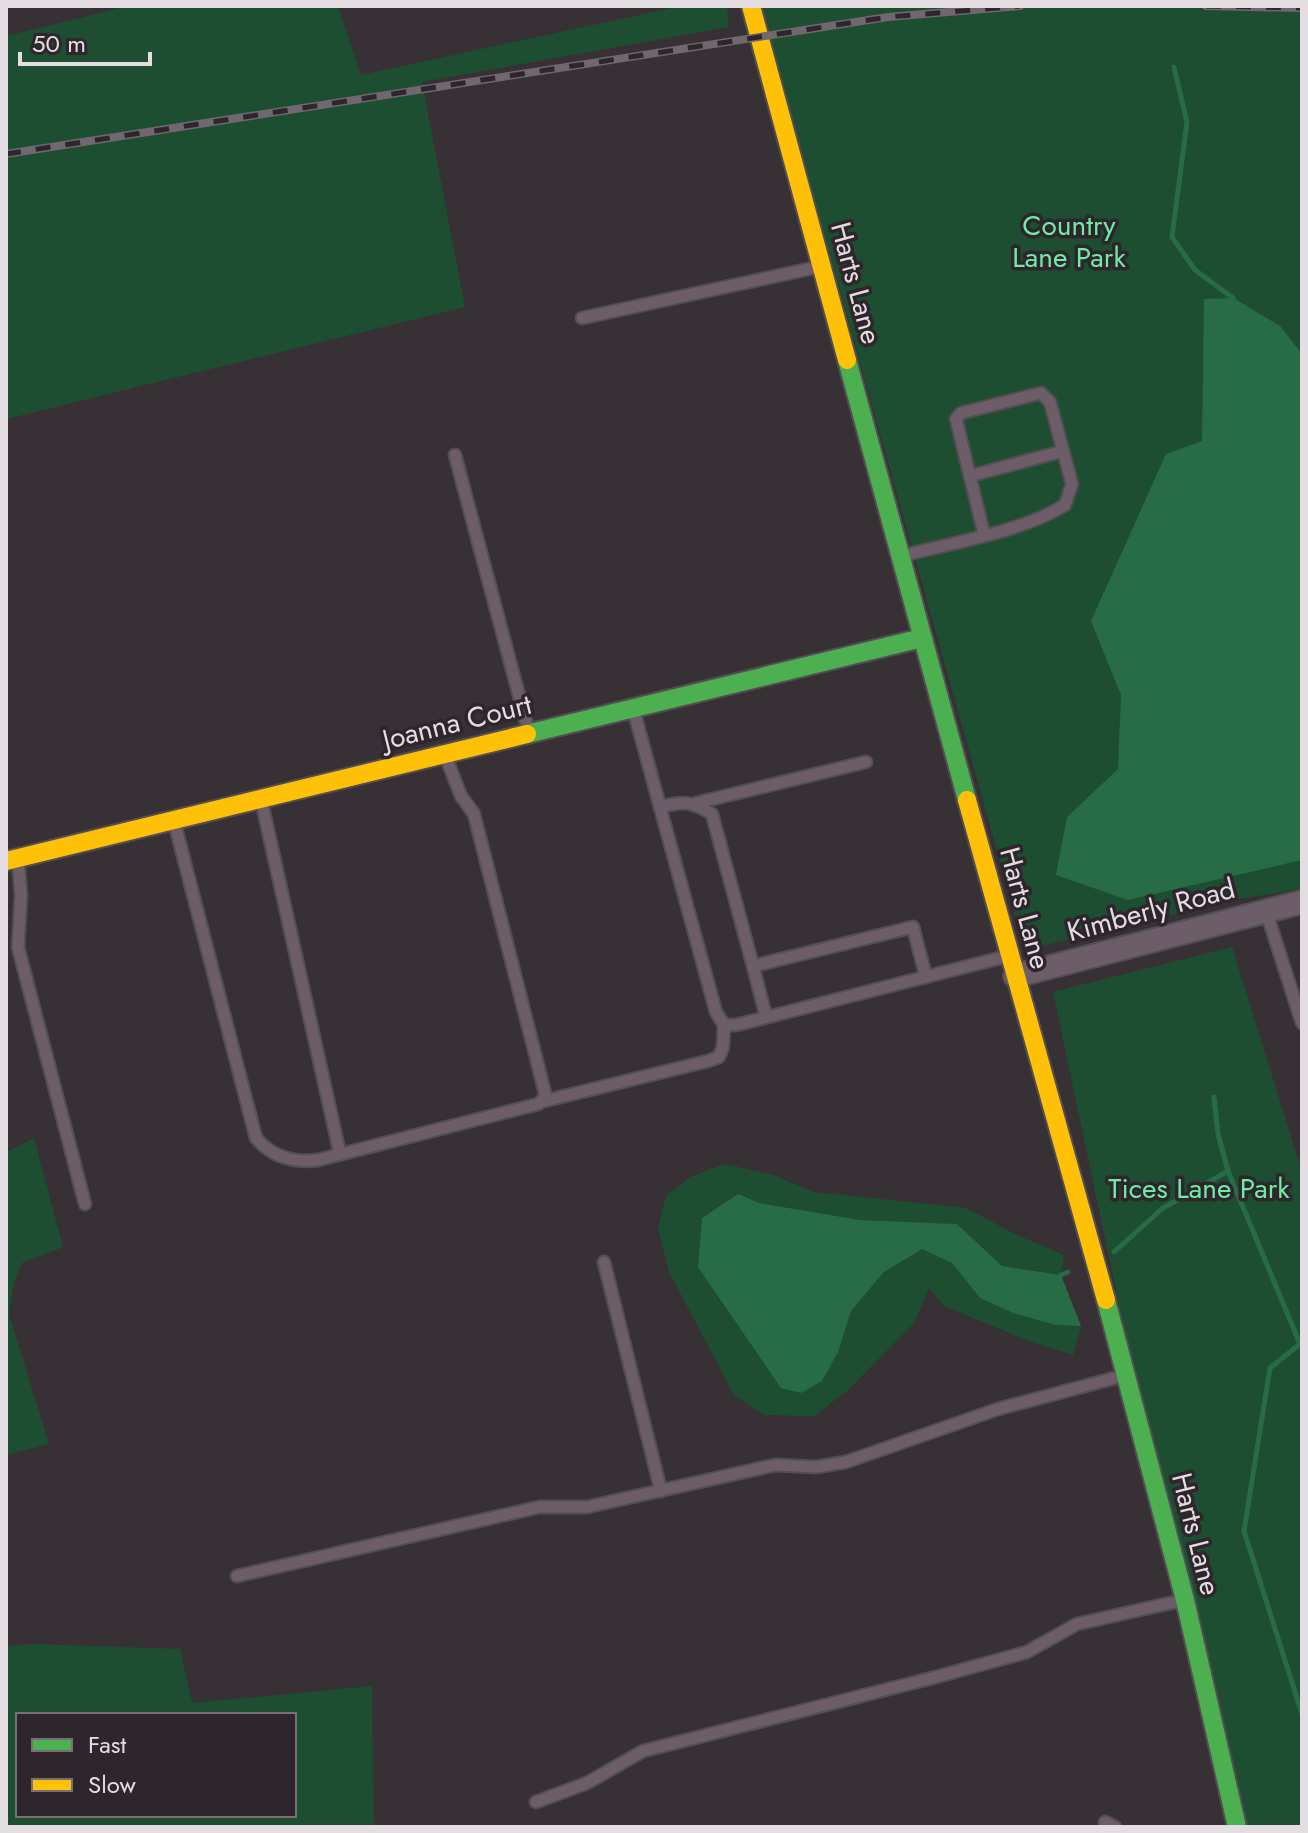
<svg xmlns="http://www.w3.org/2000/svg" width="1308" height="1833" font-family="Jost,sans-serif">
	<style>
		.green { fill: #1d4e32; fill-rule: evenodd }
		.water { fill: #286c46 }
		.lines { fill: none; stroke-linecap: round; stroke-linejoin: round }
		.stream { stroke: #286c46; stroke-width: 5 }
		.lane-casing { stroke: #524e51; stroke-width: 15 }
		.street-casing { stroke: #524e51; stroke-width: 26 }
		.fast-casing { stroke: #524e51; stroke-width: 22 }
		.slow-casing { stroke: #524e51; stroke-width: 22 }
		.lane { stroke: #6d5d69; stroke-width: 11 }
		.street { stroke: #6d5d69; stroke-width: 22 }
		.fast { stroke: #4caf50; stroke-width: 18 }
		.slow { stroke: #ffc107; stroke-width: 18 }
		.rail-casing { stroke: #71676e; stroke-width: 8 }
		.rail { stroke: #2f252c; stroke-width: 5; stroke-dasharray: 15; stroke-linecap: butt }
		.labels { text-anchor: middle; dominant-baseline: central; stroke-width: 7; stroke-linejoin: round; paint-order: stroke }
		.park-label { font-size: 28px; fill: #6deca2; stroke: #2f252c }
		.street-label { font-size: 28px; fill: #e4dee2; stroke: #2f252c }
	</style>
	<rect width="100%" height="100%" fill="#373135"/>
	<g class="green">
		<polygon points="129,6 338,6 361,75 681,6 727,6 729,27 422,82 465,307 6,419 6,36"/>
		<polygon points="760,6 1302,6 1302,889 1231,900 1025,950"/>
		<polygon points="1232,947 1302,1172 1302,1827 1229,1827 1053,992"/>
		<polygon points="34,1138 63,1247 22,1263 14,1283 9,1314 49,1444 6,1455 6,1152"/>
		<polygon points="725,1164 773,1175 814,1192 966,1208 1019,1236 1064,1255 1061,1275 1002,1266 957,1224 860,1220 759,1203 838,1352 850,1311 884,1272 922,1248 952,1263 981,1298 1056,1325 1081,1326 1073,1355 1031,1342 944,1306 929,1288 914,1323 847,1391 814,1416 764,1415 734,1395 669,1272 658,1228 666,1196 690,1177"/>
		<path d="M34,1644L180,1649L192,1703L372,1686L374,1827H6V1646ZM294,1715V1815H18V1715Z"/>
	</g>
	<g class="water">
		<polygon points="1233,298 1280,326 1302,354 1302,860 1128,900 1056,875 1067,817 1118,769 1121,695 1091,621 1166,454 1202,441 1204,299"/>
		<polygon points="738,1194 759,1203 860,1220 957,1224 1002,1266 1061,1275 1081,1326 1056,1325 1013,1313 980,1298 952,1263 922,1249 884,1272 851,1311 838,1352 822,1381 801,1393 781,1388 698,1267 702,1218"/>
	</g>
	<g class="lines">
		<g class="stream">
			<polyline points="1174,67 1187,122 1172,237 1195,270 1233,298"/>
			<polyline points="1214,1097 1218,1134 1228,1171"/>
			<polyline points="1114,1252 1163,1208 1228,1171 1300,1344 1270,1368 1244,1531 1302,1714"/>
			<polyline points="1061,1275 1068,1272"/>
		</g>
		<g class="lane-casing">
			<g id="lane">
				<polyline points="582,318 818,267"/>
				<polyline points="455,455 529,733"/>
				<polyline points="970,476 1063,451"/>
				<path d="M901,556C951,543 1022,532 1065,505L1072,484L1050,402L1041,393L961,413L956,419L984,534"/>
				<polyline points="633,708 716,1012 724,1025 736,1025 1008,956"/>
				<polyline points="261,799 340,1154"/>
				<polyline points="696,803 866,762"/>
				<path d="M660,807C682,801 692,801 712,814L753,966"/>
				<path d="M174,821L256,1138C272,1157 293,1163 318,1160L538,1104L546,1097L474,814L461,796L445,755"/>
				<polyline points="18,859 21,895 18,947 85,1204"/>
				<polyline points="1266,911 1302,1023"/>
				<polyline points="766,1017 753,966 913,927 926,977"/>
				<polyline points="544,1101 708,1061 719,1057 723,1047 724,1025"/>
				<polyline points="604,1262 661,1491"/>
				<polyline points="237,1576 539,1507 587,1507 775,1465 816,1467 846,1462 998,1409 1126,1375"/>
				<polyline points="536,1802 587,1783 643,1751 936,1677 1027,1652 1077,1624 1184,1600"/>
				<polyline points="1105,1822 1115,1827"/>
			</g>
		</g>
		<g class="street-casing">
			<polyline id="street" points="1015,976 1302,902"/>
		</g>
		<g class="fast-casing">
			<g id="fast">
				<polyline points="847,360 967,800"/>
				<polyline points="527,734 922,638"/>
				<polyline points="1106,1300 1185,1600 1237,1827"/>
			</g>
		</g>
		<g class="slow-casing">
			<g id="slow">
				<polyline points="751,6 847,360"/>
				<polyline points="967,800 1106,1300"/>
				<polyline points="6,861 527,734"/>
			</g>
		</g>
		<use href="#lane" class="lane"/>
		<use href="#street" class="street"/>
		<use href="#fast" class="fast"/>
		<use href="#slow" class="slow"/>
		<g class="rail-casing">
			<g id="rail">
				<polyline points="1206,6 1302,8"/>
				<polyline points="6,154 888,17 1020,6"/>
			</g>
		</g>
		<use href="#rail" class="rail"/>
	</g>
	<g class="labels">
		<g class="park-label">
			<text x="1069" y="225">Country<tspan x="1069" dy="32">Lane Park</tspan></text>
			<text x="1199" y="1188">Tices Lane Park</text>
		</g>
		<g class="street-label">
			<text transform="translate(856 283) rotate(75)">Harts Lane</text>
			<text transform="translate(457 722) rotate(-14)">Joanna Court</text>
			<text transform="translate(1025 908) rotate(75)">Harts Lane</text>
			<text transform="translate(1151 910) rotate(-15)">Kimberly Road</text>
			<text transform="translate(1196 1534) rotate(76)">Harts Lane</text>
		</g>
	</g>
	<rect width="1308" height="1833" fill="none" stroke="#e4dee2" stroke-width="16"/>
	<rect x="16" y="1713" width="280" height="104" fill="#2f252c" stroke="#776f75" stroke-width="2"/>
	<rect x="32" y="1739" width="40" height="12" fill="#4caf50" stroke="#776f75" stroke-width="2"/>
	<text x="88" y="1753" font-size="24" fill="#e4dee2">Fast</text>
	<rect x="32" y="1779" width="40" height="12" fill="#ffc107" stroke="#776f75" stroke-width="2"/>
	<text x="88" y="1793" font-size="24" fill="#e4dee2">Slow</text>
	<path d="M20 52v12h130v-12" fill="none" stroke="#e4dee2" stroke-width="4"/>
	<text x="32" y="52" font-size="24" fill="#e4dee2" stroke="#2f252c" stroke-width="6" paint-order="stroke">50 m</text>
</svg>
